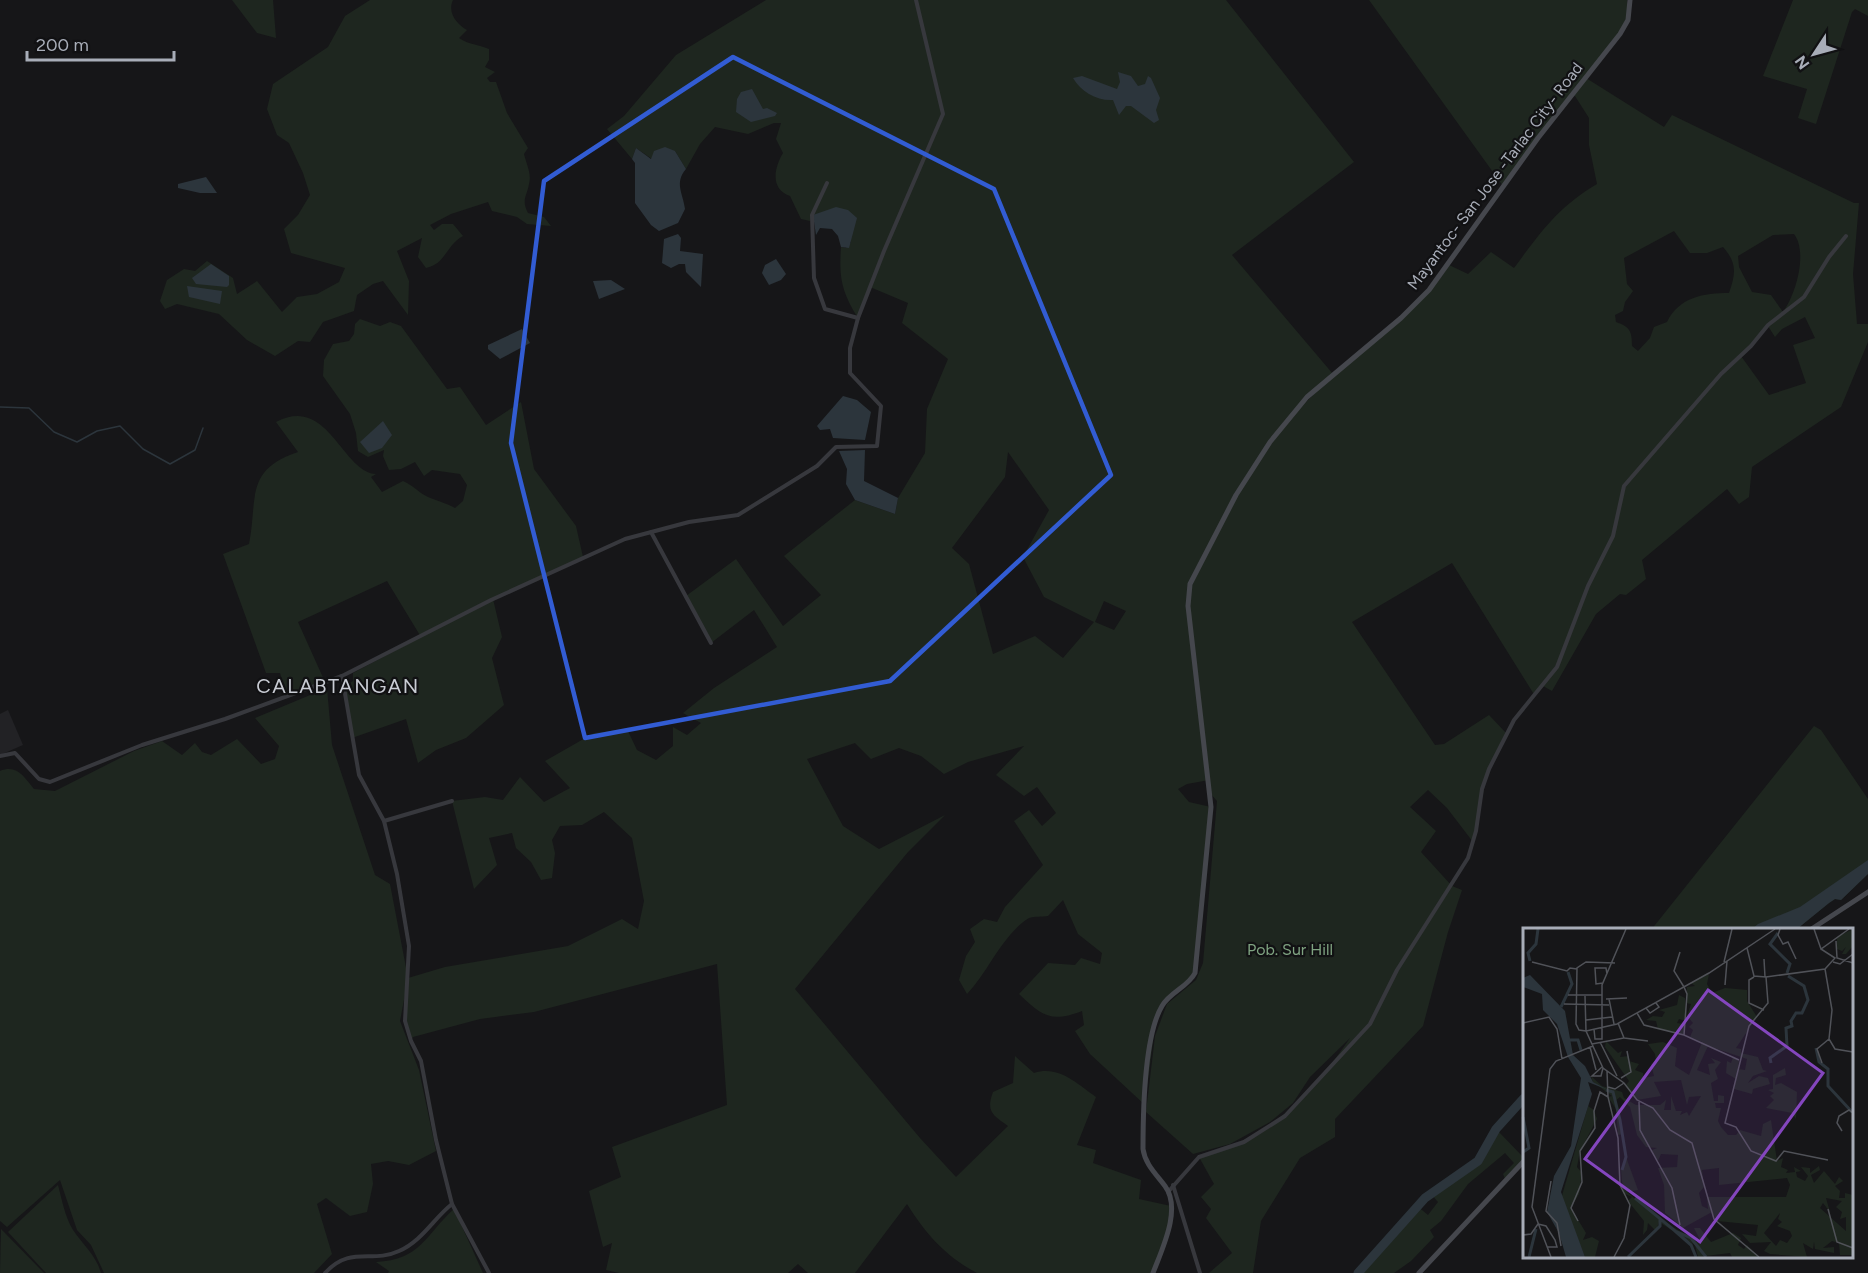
<svg xmlns="http://www.w3.org/2000/svg" width="1868" height="1273" font-family="Figtree,sans-serif">
	<style>
		.built { fill: #222225 }
		.green { fill: #1e261f; fill-rule: evenodd }
		.water { fill: #2c353c }
		.lines { fill: none; stroke-linecap: round; stroke-linejoin: round }
		.stream { stroke: #2c353c; stroke-width: 1.5 }
		.river { stroke: #2c353c; stroke-width: 9 }
		.street { stroke: #37383d; stroke-width: 4 }
		.secondary { stroke: #45474d; stroke-width: 5 }
		.marked { fill: none; stroke: #325cd3; stroke-width: 4.5; stroke-linejoin: round }
		.labels { text-anchor: middle; dominant-baseline: central; stroke-width: 4.5; stroke-linejoin: round; paint-order: stroke }
		.street-label { font-size: 16px; fill: #a8adb8; stroke: #111113 }
		.park-label { font-size: 16px; fill: #7fa381; stroke: #111113 }
		.quarter-label { font-size: 20px; letter-spacing: 1.5px; fill: #c9ccd4; stroke: #111113 }
		.inset-river { fill: none; stroke: #2c353c; stroke-width: 3 }
		.inset-road { fill: none; stroke: #505258; stroke-width: 1.5 }
		.view { fill: #8446be; fill-opacity: 0.15; stroke: #8446be; stroke-width: 3 }
		.inset-edge { fill: none; stroke: #a8adb8; stroke-width: 3 }
	</style>
	<rect width="100%" height="100%" fill="#161618"/>
	<polygon class="built" points="8,710 23,745 0,755 0,714"/>
	<g class="green">
		<polygon points="232,0 273,0 276,38 257,33"/>
		<path d="M370,0H453C447,13 457,24 467,30L459,38C469,45 478,44 489,49V60L485,67L495,72L487,78L490,82H496L507,113L528,148L524,154C526,163 532,174 529,184C527,196 521,200 528,213L544,217L551,226L527,224L517,217L492,211L488,202L451,214L430,225L434,230L442,224H453L463,236C446,245 446,264 426,268L418,257L422,238L397,251L409,281L408,315L383,281L373,284L357,295L354,311L323,322L310,342L298,341L275,356L247,340L219,314L177,304L165,309L160,301L167,280L184,269L195,271L207,261L233,278L237,294L257,281L282,312L297,297L317,294L339,282L345,268L291,253L284,229L298,215L310,195L303,173L289,143L277,135L267,109L273,84L328,47L345,16Z"/>
		<path d="M766,0H1226L1354,162L1232,255L1333,374L1285,423C1305,404 1324,383 1345,364C1380,333 1424,306 1449,265L1468,274L1491,252L1514,268C1540,233 1558,207 1597,184L1589,145V118L1573,93L1503,186L1369,0H1627L1628,20L1586,78L1664,127L1672,115L1854,203H1859L1853,274L1857,324H1868V342L1841,407L1752,467L1749,497L1739,504L1727,489L1642,560L1646,579L1626,595L1620,594L1596,614L1552,691L1543,686L1535,696L1452,563L1352,622L1435,745L1444,744L1489,715L1507,734L1487,775L1473,842L1447,808L1428,790L1410,807L1436,831L1421,852L1452,886L1462,890L1448,932L1423,1026L1335,1119V1137L1300,1158L1261,1221L1253,1273H1209L1232,1253L1206,1218L1211,1209L1201,1197L1214,1184L1199,1157C1272,1136 1307,1100 1350,1038L1310,1077L1293,1103L1270,1122L1230,1144L1193,1154L1146,1112L1155,1036L1167,1004L1196,980L1203,963L1217,801L1211,794L1209,780L1187,784L1178,789L1189,802L1211,807L1194,975L1170,995L1155,1025L1145,1105L1090,1054L1075,1031L1084,1025L1082,1011C1051,1023 1042,1016 1019,994L1048,963L1075,965L1081,958L1100,964L1102,953L1078,934L1063,900L1048,916C1042,917 1034,916 1029,918C1002,935 989,971 967,994L959,980L966,956L975,942L970,929L984,919L997,922L1005,907L1043,865L1014,821L1029,810L1042,826L1056,813L1037,787L1024,796L996,775L1024,746L968,762L944,774L921,756L899,748L871,759L855,743L807,759L843,826L879,849L945,815L908,852L795,989L920,1138L956,1177L1008,1126C992,1115 986,1111 993,1092L1013,1083L1015,1056L1034,1073C1059,1065 1077,1084 1096,1097L1077,1145L1096,1150L1093,1163L1141,1180L1139,1199L1171,1206L1168,1231L1153,1273H977C945,1256 926,1234 907,1204L855,1273H808L798,1264L788,1273H619L606,1270L612,1243L603,1247L589,1191L621,1177L612,1147L727,1105L717,964L534,1012L480,1019L413,1037L411,1041L405,1021L407,984L400,1021L419,1070L436,1151L409,1165L388,1161L371,1164L373,1184L367,1212L350,1216L326,1198L317,1204L332,1254L314,1273H104L91,1245L77,1230L60,1180L7,1227L0,1221V771C17,764 24,777 34,789L55,791L134,751L162,741L182,755L195,743L202,752L211,755L237,739L261,764L275,759L279,746L255,718L327,688L332,745L375,875L390,884L408,978L445,967L568,946L622,919L638,929L644,901L632,838L604,812L582,825L560,826L552,840L555,853L552,878L541,880L531,862L516,848L512,833L489,838L497,865L474,889L452,801L485,797L503,800L520,777L544,802L570,788L545,761L594,733L627,729L637,750L656,760L673,746V727L687,735L701,723L683,713L714,688L777,647L754,610L711,643L686,596L736,559L783,626L821,595L784,556L855,500L895,514L898,498L925,453L927,409L948,359L902,323L908,303L870,287L858,318C841,291 839,277 841,247L846,248L851,242L813,215L810,221L801,219L790,196C770,189 774,168 783,153L776,139L781,123H774L748,134L715,127L700,144L686,169L675,151L652,159L636,148L632,159L607,129L624,116L676,55ZM1674,231L1690,253H1707L1723,247C1737,263 1736,273 1729,293C1704,293 1679,297 1667,322L1654,327L1650,338L1638,351L1632,346C1632,331 1630,327 1616,322L1615,315L1623,311L1625,302L1633,291L1627,284L1624,258ZM1794,234C1808,252 1796,295 1783,312L1771,295L1752,292L1739,267L1738,256L1773,235ZM1805,317L1815,338L1793,345L1806,383L1769,395L1741,356L1768,326L1775,337L1782,329ZM1008,452L1049,510L1023,557L1044,597L1094,622L1063,658L1035,636L993,654L969,564L952,548L1005,477ZM1104,601L1126,611L1114,630L1095,622Z"/>
		<polygon points="1793,0 1868,0 1868,16 1855,9 1852,12 1816,124 1798,118 1807,89 1763,76"/>
		<path d="M360,319L380,326L390,322L401,326L447,389L460,387L486,425L521,402L534,469L576,526L583,557L493,599L502,637L492,658L504,705L466,738L436,750L418,763L406,719L352,738L344,686L353,681V673L421,637L387,581L298,622L325,682L287,697L280,673H266L223,554L249,544C258,499 244,470 298,452L276,422C328,394 342,472 376,474L371,477L382,492L403,481C413,485 419,493 428,497C438,501 446,503 455,508L463,501L467,485L460,474L432,470L424,476L415,462L401,469L389,470L383,456L384,450L368,457L358,451L356,433L350,414L323,376L324,360L333,344L349,341L354,334L355,324Z"/>
		<polygon points="1814,726 1821,730 1868,799 1868,874 1841,900 1835,899 1829,903 1797,929 1651,930"/>
		<polygon points="1496,1129 1524,1158 1506,1181 1503,1174 1514,1163 1505,1153 1468,1184 1441,1221 1430,1230 1434,1237 1411,1261 1394,1273 1358,1273 1417,1206 1428,1215 1438,1202 1431,1194 1478,1161"/>
		<path d="M58,1185C62,1200 65,1217 73,1230C83,1245 96,1255 101,1273H46L8,1232Z"/>
		<path d="M454,1209L483,1273H388L389,1271L376,1262C421,1260 425,1235 454,1209Z"/>
		<polygon points="1,1229 44,1273 0,1273"/>
	</g>
	<g class="water">
		<path d="M1118,72L1131,76L1138,86L1145,84L1148,76L1151,78L1160,98L1156,110L1159,120L1154,123L1131,106H1126L1119,115L1113,100C1097,101 1081,92 1073,78L1082,76L1117,89L1120,82Z"/>
		<polygon points="752,89 763,109 767,108 777,113 775,116 751,122 736,112 737,99 741,92"/>
		<path d="M665,147L675,151L686,169C674,183 683,193 685,209L678,223L659,231L651,225L635,203V163L632,159L636,148L651,159L654,151Z"/>
		<polygon points="206,177 217,193 200,193 178,188 178,184"/>
		<polygon points="836,207 848,210 857,218 849,248 841,247 838,236 832,229 820,228 816,235 813,215"/>
		<polygon points="678,234 681,238 680,251 703,254 701,287 686,272 685,264 679,264 671,268 662,263 664,239"/>
		<polygon points="776,259 786,274 781,280 769,285 762,273 765,265"/>
		<polygon points="211,264 229,276 229,285 227,287 196,284 192,278"/>
		<polygon points="611,280 625,289 599,299 593,281"/>
		<polygon points="187,286 222,291 220,304 189,297"/>
		<polygon points="522,329 530,343 500,359 488,349 488,345"/>
		<polygon points="843,396 857,400 871,412 865,440 833,438 830,429 820,430 817,426"/>
		<polygon points="383,421 392,435 382,448 369,453 360,442"/>
		<polygon points="865,450 864,481 898,498 895,514 855,500 846,484 847,469 839,451"/>
		<polygon points="1868,860 1868,874 1841,900 1835,899 1829,903 1797,929 1752,929 1758,924 1800,907"/>
	</g>
	<g class="lines">
		<polyline class="stream" points="0,407 29,408 54,432 77,442 97,431 120,426 143,449 170,464 195,450 203,428"/>
		<polyline class="river" points="1358,1273 1425,1198 1478,1161 1496,1129 1524,1098"/>
		<g class="street">
			<polyline points="827,183 812,215 814,278 825,309 858,318"/>
			<polyline points="651,532 711,643"/>
			<polyline points="342,676 359,775 384,821 397,874 409,946 405,1021 411,1041 421,1061 436,1140 452,1204 489,1273"/>
			<polyline points="0,756 15,753 39,779 50,782 142,745 225,719 342,676 491,600 625,539 689,522 738,515 817,466 836,447 877,446 881,406 850,373 850,348 858,318 884,251 943,114 916,0"/>
			<polyline points="384,821 452,801"/>
			<polyline points="1173,1185 1200,1273"/>
			<polyline points="1168,1192 1199,1157 1244,1142 1285,1116 1370,1024 1397,970 1468,858 1476,831 1482,789 1489,769 1514,720 1557,667 1588,586 1613,536 1624,486 1721,374 1751,346 1768,325 1804,297 1829,257 1846,236"/>
			<path d="M325,1273C351,1245 371,1264 399,1251C422,1241 434,1218 452,1204"/>
		</g>
		<g class="secondary">
			<polyline points="1810,930 1868,892"/>
			<path d="M1153,1273C1162,1249 1182,1209 1165,1186C1156,1174 1145,1164 1143,1149C1143,1113 1144,1036 1162,1006C1170,992 1188,987 1195,973L1211,807L1188,606L1190,584L1236,495L1270,442L1307,397L1401,318L1429,290L1538,138L1620,34L1628,20L1630,0"/>
			<polyline points="1419,1273 1524,1161"/>
		</g>
	</g>
	<path class="marked" d="M733,57L994,189L1111,475L890,681L585,738L511,443L544,181Z"/>
	<g class="labels">
		<g class="street-label">
			<text transform="translate(1495 176) rotate(-53)">Mayantoc- San Jose -Tarlac City- Road</text>
		</g>
		<g class="park-label">
			<text x="1290" y="949">Pob. Sur Hill</text>
		</g>
		<g class="quarter-label">
			<text x="338" y="686">CALABTANGAN</text>
		</g>
	</g>
	<g transform="translate(1523 928)">
		<rect width="330" height="330" fill="#161618"/>
		<path d="M330,1V18L323,26H319L323,19L319,23L314,21V9ZM186,46L184,56L189,65L202,60L224,62V73L234,89L213,120L218,121V125L235,129L240,142L244,143L230,148L225,155L236,148L245,150L247,156L230,161L229,166L211,161L213,151L203,145L204,133L208,135L210,129L216,133L215,141L222,142L224,131L185,118L174,142L187,147L185,136L192,135L188,130L198,134L192,142L195,151L188,155L191,173H195V167L201,168V175H192L193,180H198L195,193L198,199L205,207H213L217,202L238,208L240,196L248,192L254,233L260,230L258,239L265,242L263,245L272,244L271,239L278,243L273,244L274,249L282,253L285,248L278,239L287,240V245L296,238L297,242L288,247L291,255L301,243L312,256L316,249L320,253L312,258L317,263L316,270H322V265L330,267V327H317L316,315L309,313L300,320L311,319V325L292,321L291,314L290,321L280,315L284,329L247,326L241,323L248,314L227,315L219,306L233,308L235,297L194,293L189,284L160,300L142,285L141,257L135,240L154,239L155,227L138,226L135,233L127,223L134,220L123,219L114,207L107,179L97,169L92,173L100,206L95,207L93,181L85,169L89,168L70,154L68,148L79,158L99,164L101,170L113,177H137L143,172L141,182H148V168L153,183H159L157,187L164,184L166,188L178,168L166,169L164,177L158,152L131,154L138,168L114,172L103,157L106,153L82,119L83,113L95,125L99,123L97,129L106,128V133L116,136L112,142L120,145V150L131,148L128,136L133,134L132,126L125,116L140,114L154,120L152,138L166,147L179,114L167,109L170,102L166,99L170,95L164,88L168,76L163,75L164,59L172,58L168,55ZM196,240V257L264,250L267,257L263,269H184L185,281L179,278L176,265L181,259L179,242ZM303,270L319,273L313,279L319,284L317,291L323,289V303L297,280L300,275L307,284ZM257,285L255,291L259,294L254,298L267,303L269,308L264,315L257,312L253,318L241,305ZM156,67L162,70L163,93L156,91L154,95L161,96V107L135,101L133,93L123,92L130,88L139,89L142,84L136,82L154,77ZM262,140L263,147L253,150L252,157L258,155L274,164L273,191L269,185L243,180L251,172L247,168L251,165L245,162L250,161V147ZM65,178L71,182L74,191L57,223L54,239L59,245L56,266L48,280L63,305L60,312L69,309L76,313L72,329H62L38,271ZM103,229L115,262L104,264L129,285L173,314L177,312L171,300H177L188,314L210,305L218,310L215,317L221,321L224,317L236,329H209L207,325L175,329L172,317L136,294L133,303L125,295L124,302L120,307L121,293L105,273L109,269L100,265L98,242Z" fill="#1e261f" fill-rule="evenodd"/>
		<path d="M7,47L42,83L50,127L62,138L70,154L85,162L65,154L69,166L38,264L62,329H43L36,305L24,284L31,248L48,218L58,150L45,129L34,96L20,82L19,66L0,59V50Z" fill="#2c353c"/>
		<path class="inset-river" d="M255,5L247,16L267,36L264,45M7,33L5,25L13,16L15,1M38,79L49,56L45,44M47,112H55L58,122M293,120L296,134L305,141V158L329,184M248,135L247,130L264,118L263,100L269,98L268,93L273,85H279L285,72L281,58L265,48M83,162L90,164L97,192L103,229L99,242M0,189L6,220L0,224M112,270L152,303L168,310L183,329M152,303L168,317L173,329M6,329L13,301M105,329L137,298V291"/>
		<path class="inset-road" d="M257,1L255,7L260,16L265,14L273,31M291,1L298,21L326,1M313,13L314,30L330,35M224,20L231,48L243,49L302,41L312,30L298,21M157,24L151,43L161,59M241,31L242,49M9,34L44,43L47,40L54,41M201,34L209,1M310,34L317,36L330,26M302,41L309,82L306,111L312,121L330,124M231,49L226,52V75L241,82M243,49L245,75L226,98L202,195L213,199L228,223L253,233L261,223L305,232M80,55L73,56L72,40H83L84,46M202,57L204,33M161,59L164,66L161,107M45,67H79M62,68L63,103M83,71L104,70M86,71L91,96M41,76L86,77M123,80L127,85L136,79L133,75M114,85L121,97L161,107L216,132M63,92L89,89M0,95L26,89L34,101L39,131M71,101L72,111H79V57L103,1M63,103L56,102L53,96L54,40L63,34L92,35M101,110L125,113M77,114L94,148M69,116L101,110L95,95M67,119L73,142M299,135L294,121L306,111M79,139L69,148H78L80,140M84,143L85,169L95,210L97,257L107,277L101,310L91,329M98,150L108,144L104,123M85,159L92,161L101,155M116,174L117,202L149,260L157,297M319,203L314,195L316,188L326,182L330,185M28,253L23,283L34,295L38,318M305,281L314,314L330,320M55,293L48,280L59,254L57,223L72,200L71,183L77,164L85,169M15,296L23,298L32,312L34,319H24M0,307L8,306L15,296M28,329L9,279L27,141L33,133L70,118M236,329L191,291L169,215L147,202L130,180L114,172L101,155L80,140L63,103L94,96L186,45L252,1"/>
		<path class="view" d="M185,62L300,145L177,314L62,231Z"/>
		<rect width="330" height="330" class="inset-edge"/>
	</g>
	<g transform="translate(1814 54) rotate(234)" stroke="#111113" stroke-width="4.5" paint-order="stroke">
	<path d="M0-4.5L10 22L0 15L-10 22Z" fill="#a8adb8"/>
	<text y="-9" font-size="16" font-weight="bold" text-anchor="middle" fill="#a8adb8">N</text>
	</g>
	<path d="M27 51v9h147v-9" fill="none" stroke="#a8adb8" stroke-width="3"/>
	<text x="36" y="51" font-size="18" fill="#a8adb8" stroke="#111113" stroke-width="4.5" paint-order="stroke">200 m</text>
</svg>
